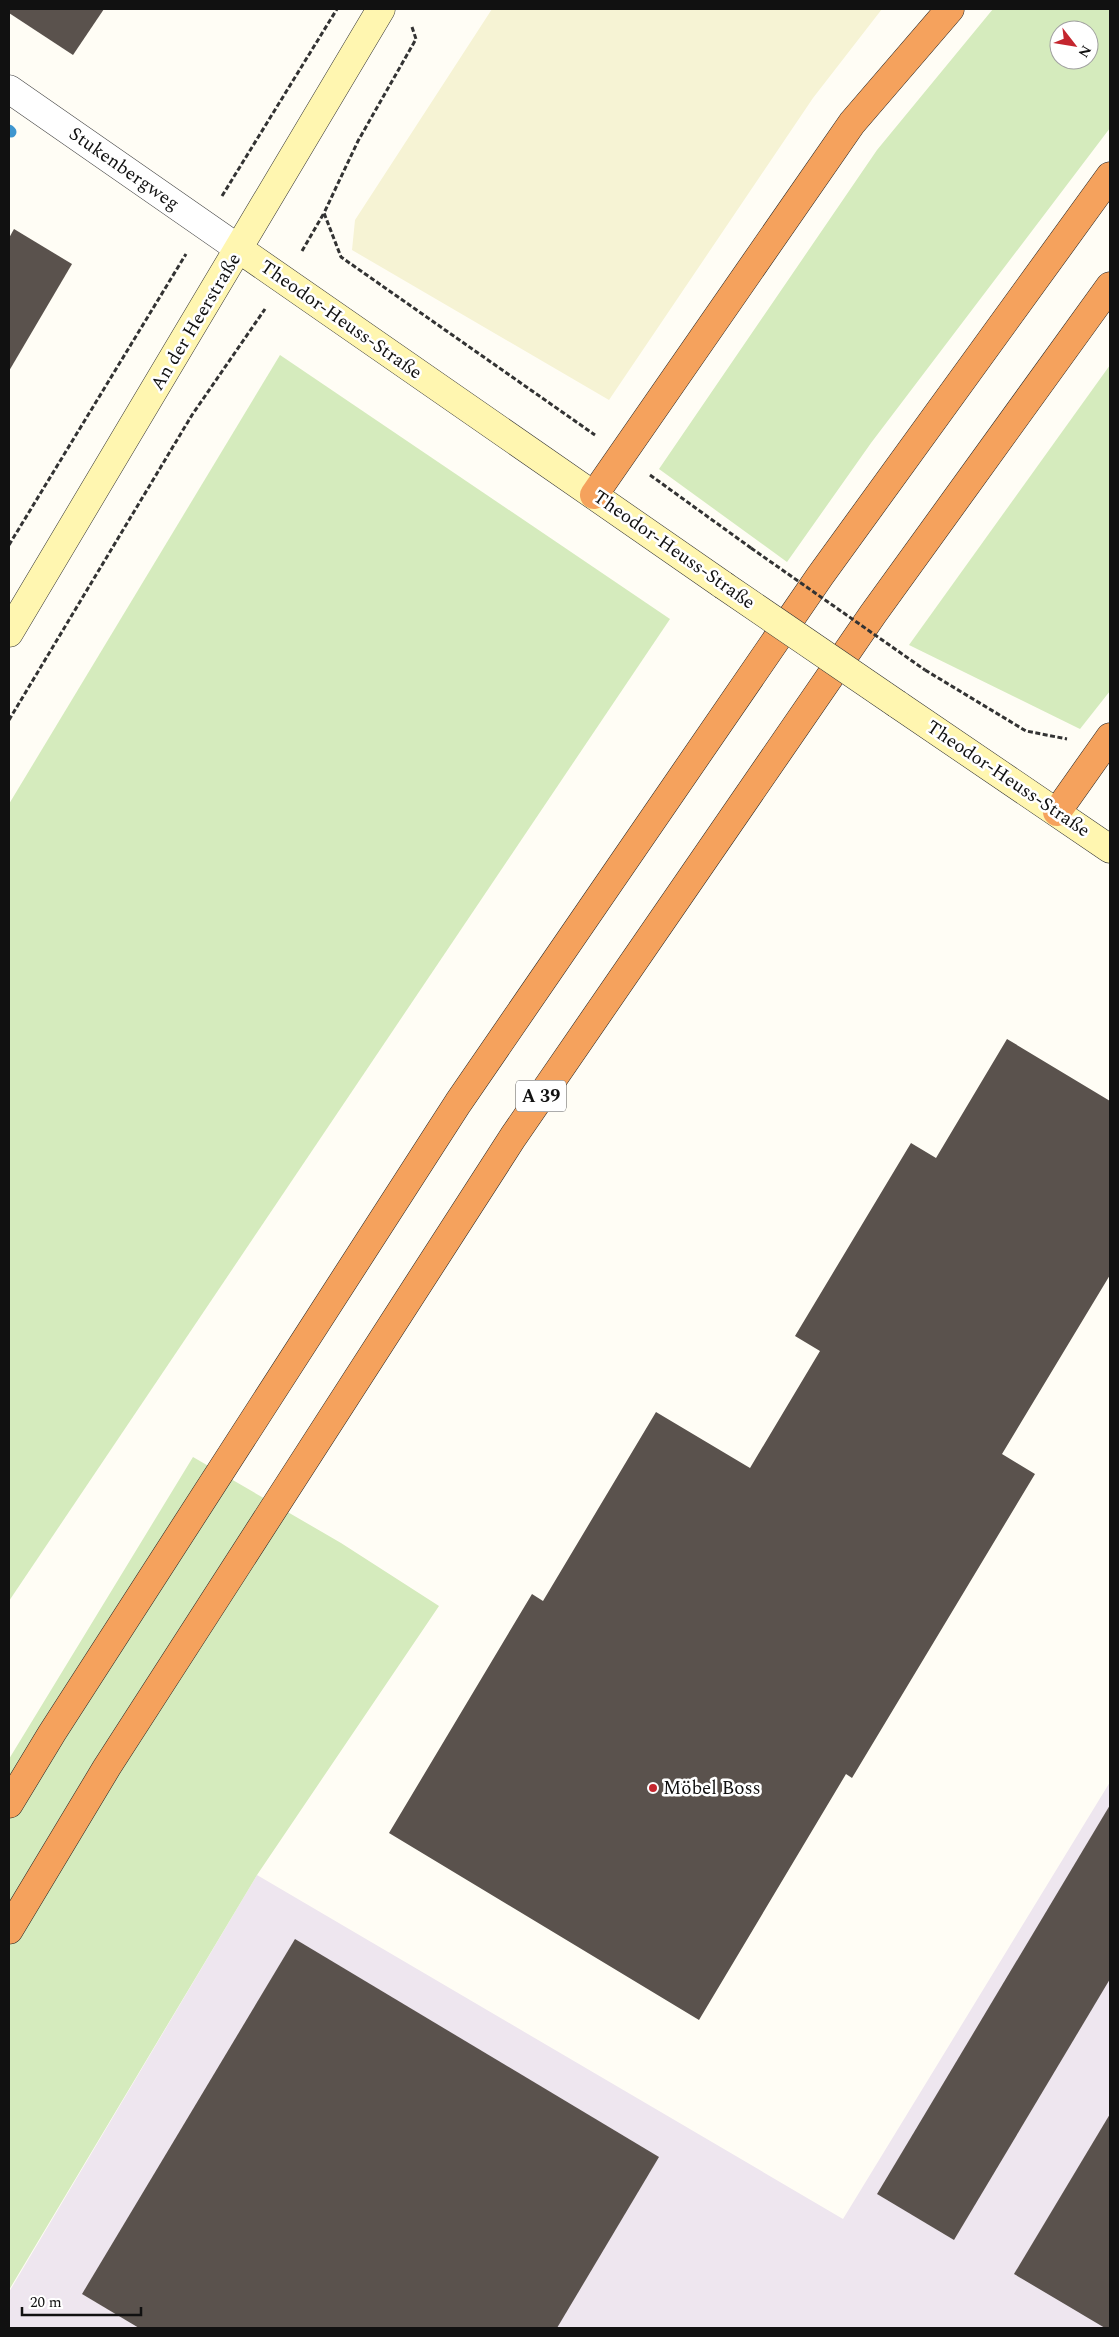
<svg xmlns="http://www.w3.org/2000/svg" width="1119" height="2337" font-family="Spectral,serif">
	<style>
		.industrial { fill: #eee6ef }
		.farmland { fill: #f6f3d4 }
		.green { fill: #d5ebbd; fill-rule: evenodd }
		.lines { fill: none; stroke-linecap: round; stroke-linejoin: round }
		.stream { stroke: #3f96cf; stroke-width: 11 }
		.building { fill: #5a524d }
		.street-casing { stroke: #444; stroke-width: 29 }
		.secondary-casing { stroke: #333; stroke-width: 29 }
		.highway-casing { stroke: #222; stroke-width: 29 }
		.path { stroke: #333; stroke-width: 3; stroke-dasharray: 5 2.5; stroke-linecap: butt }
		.street { stroke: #fff; stroke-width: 28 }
		.secondary { stroke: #fff6b0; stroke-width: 28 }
		.highway { stroke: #f5a25d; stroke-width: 28 }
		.secondary-bridge-casing { stroke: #333; stroke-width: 29; stroke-linecap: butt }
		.path-bridge { stroke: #333; stroke-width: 3; stroke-dasharray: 5 2.5; stroke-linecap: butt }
		.secondary-bridge { stroke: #fff6b0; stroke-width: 28 }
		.poi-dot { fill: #c4262e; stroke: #fff; stroke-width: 2 }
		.labels { text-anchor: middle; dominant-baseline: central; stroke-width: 5; stroke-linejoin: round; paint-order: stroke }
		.shield { fill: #fff; stroke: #585858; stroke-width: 1 }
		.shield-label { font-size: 18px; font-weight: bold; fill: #111 }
		.street-label { font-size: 19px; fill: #111; stroke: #fff }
		.poi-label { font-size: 19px; fill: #111; stroke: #fff; text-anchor: start }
	</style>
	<rect width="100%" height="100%" fill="#fffdf5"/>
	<polygon class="industrial" points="1110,1782 1110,2328 9,2328 9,2292 257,1875 843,2219"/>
	<polygon class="farmland" points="492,9 882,9 813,98 609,400 352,250 355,220"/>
	<g class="green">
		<path d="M993,9H1110V128L871,443L787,562L659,469L877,150ZM1059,30H1089V60H1059Z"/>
		<polygon points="280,355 670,619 9,1601 9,804"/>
		<polygon points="1110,365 1110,691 1080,729 909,645"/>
		<polygon points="193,1457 341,1543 439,1606 257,1875 9,2290 9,1759"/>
	</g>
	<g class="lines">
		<polyline class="stream" points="9,130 11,132"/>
	</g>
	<g class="building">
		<polygon points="9,9 104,9 73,55 9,13"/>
		<polygon points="14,229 72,264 9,371 9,238"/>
		<polygon points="1007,1039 1110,1101 1110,1275 1002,1454 1035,1474 852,1778 846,1774 699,2020 389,1833 532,1594 543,1601 656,1412 750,1468 820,1351 795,1336 911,1143 936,1158"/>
		<polygon points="1110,1805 1110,1979 954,2240 877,2194"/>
		<polygon points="295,1939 659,2157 557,2328 139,2328 82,2294"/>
		<polygon points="1110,2114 1110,2328 1105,2328 1014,2274"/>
	</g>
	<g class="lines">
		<g class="street-casing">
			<polyline id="street" points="9,89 239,249"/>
		</g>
		<g class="secondary-casing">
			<g id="secondary">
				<polyline points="239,249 723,585"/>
				<polyline points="9,633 381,9"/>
				<polyline points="897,704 1110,849"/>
			</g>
		</g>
		<g class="highway-casing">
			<g id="highway">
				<polyline points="594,495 852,123 950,9"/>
				<polyline points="1057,812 1110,737"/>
				<polyline points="9,1804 52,1733 458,1103 820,576 1110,176"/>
				<polyline points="9,1930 107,1767 513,1137 873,614 1110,286"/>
			</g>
		</g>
		<g class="path">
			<polyline points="412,27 416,39 358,141 324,213 341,257 595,435"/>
			<polyline points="222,196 337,9"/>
			<polyline points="302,251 324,213"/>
			<polyline points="650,475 751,548"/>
			<polyline points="9,545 186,254"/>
			<polyline points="925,670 1026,731 1067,739"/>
			<polyline points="9,720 192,415 265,309"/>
		</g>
		<use href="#street" class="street"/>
		<use href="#secondary" class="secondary"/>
		<use href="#highway" class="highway"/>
		<g class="secondary-bridge-casing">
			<polyline id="secondary-bridge" points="723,585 897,704"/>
		</g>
		<polyline class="path-bridge" points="751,548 925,670"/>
		<use href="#secondary-bridge" class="secondary-bridge"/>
	</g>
	<circle class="poi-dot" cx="653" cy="1788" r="5"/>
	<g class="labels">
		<rect class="shield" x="516" y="1080.5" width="50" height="31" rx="4"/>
		<g class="shield-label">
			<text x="541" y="1096">A 39</text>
		</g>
		<g class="street-label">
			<text transform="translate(124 169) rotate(35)">Stukenbergweg</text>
			<text transform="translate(341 320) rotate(35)">Theodor-Heuss-Straße</text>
			<text transform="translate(196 322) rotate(-59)">An der Heerstraße</text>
			<text transform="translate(674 550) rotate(35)">Theodor-Heuss-Straße</text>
			<text transform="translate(1008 779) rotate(34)">Theodor-Heuss-Straße</text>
		</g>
		<g class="poi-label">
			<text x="663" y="1788">Möbel Boss</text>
		</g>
	</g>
	<rect width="1119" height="2337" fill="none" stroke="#111111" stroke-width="20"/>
	<g transform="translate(1074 45) rotate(121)"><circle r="24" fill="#ffffff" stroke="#a0a0a0"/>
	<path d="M0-4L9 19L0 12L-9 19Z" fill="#c4262e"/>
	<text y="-8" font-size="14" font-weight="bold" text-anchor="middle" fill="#111111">N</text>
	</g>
	<path d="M22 2307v8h119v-8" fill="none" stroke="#111111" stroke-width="2.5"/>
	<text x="30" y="2307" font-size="15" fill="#111111" stroke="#ffffff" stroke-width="4" paint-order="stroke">20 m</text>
</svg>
